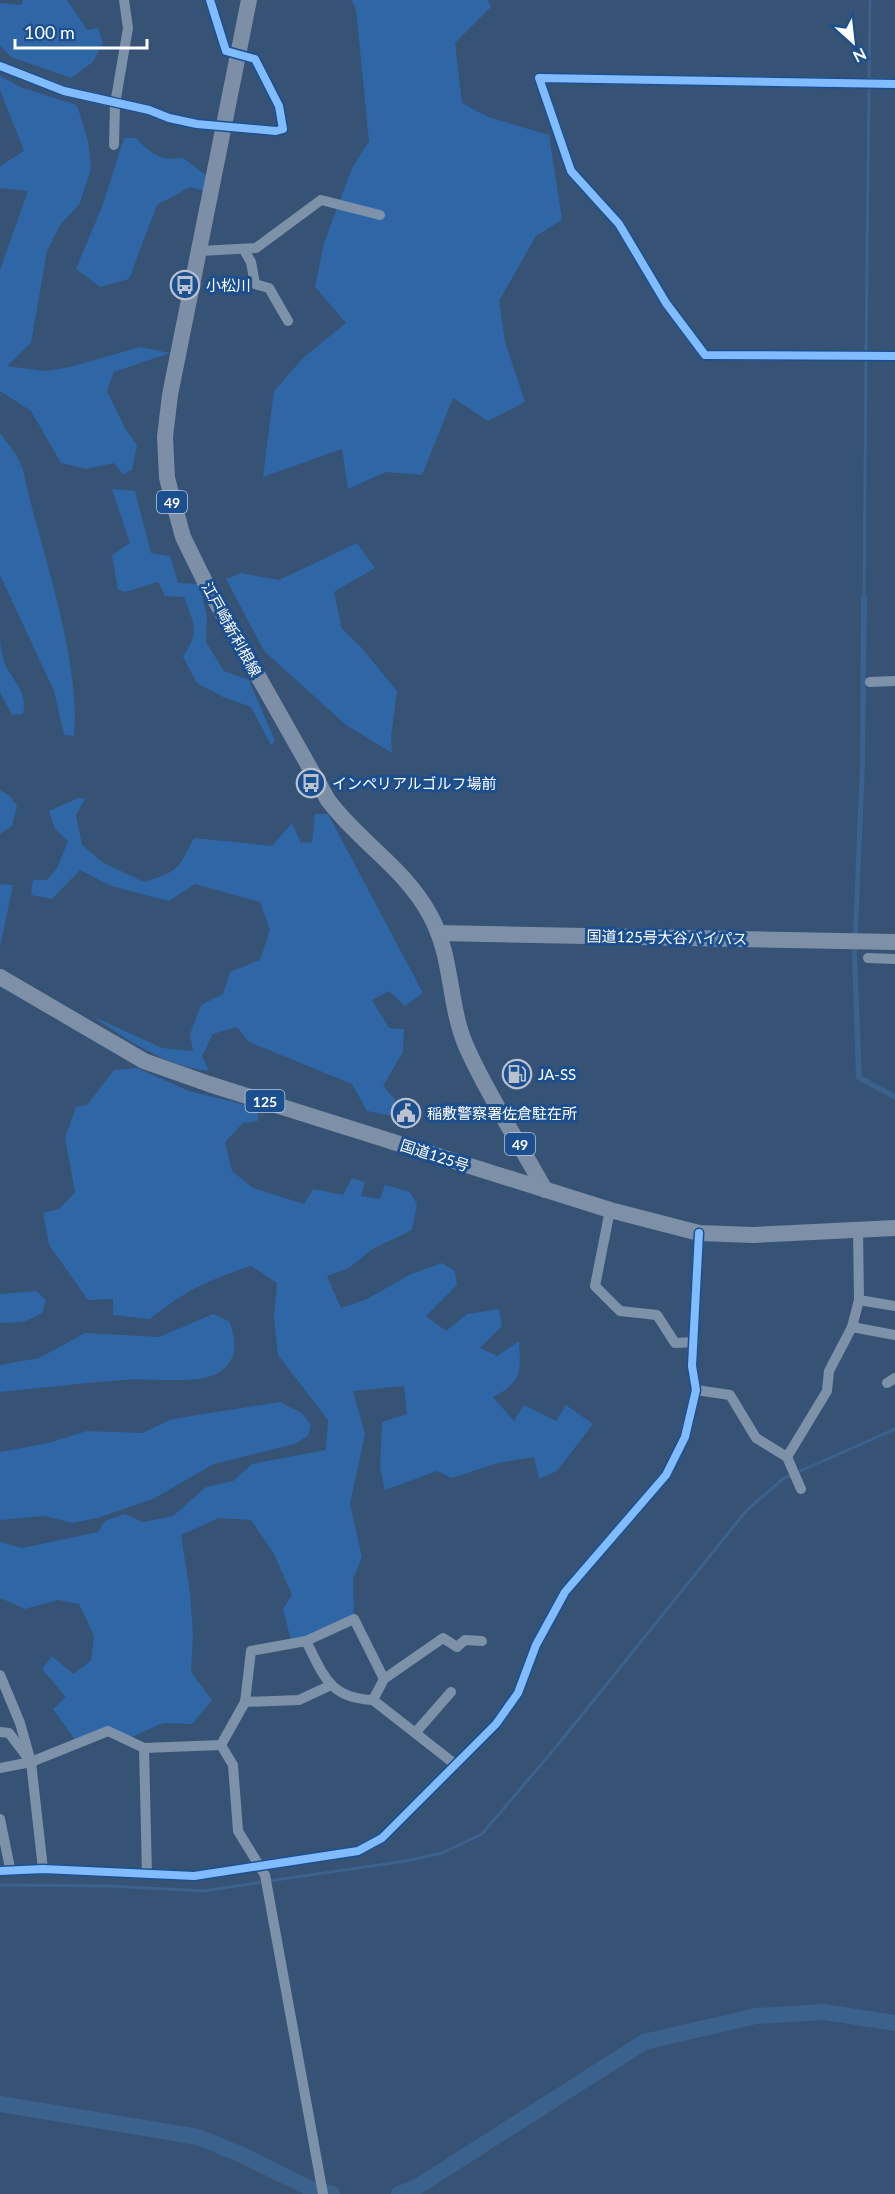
<svg xmlns="http://www.w3.org/2000/svg" width="895" height="2194" font-family="Lato,'Noto Sans JP',sans-serif">
	<style>
		.green { fill: #2f66a5 }
		.water { fill: #3b618d }
		.lines { fill: none; stroke-linecap: round; stroke-linejoin: round }
		.stream { stroke: #3b618d; stroke-width: 3 }
		.river { stroke: #3b618d; stroke-width: 16 }
		.minor { stroke: #7d92a8; stroke-width: 10 }
		.primary { stroke: #7d8ea7; stroke-width: 16 }
		.trunk { stroke: #7e90a7; stroke-width: 16 }
		.cycleway-casing { stroke: #1b4f8f; stroke-width: 11 }
		.cycleway { stroke: #80bcff; stroke-width: 8 }
		.labels { text-anchor: middle; dominant-baseline: central; stroke-width: 6; stroke-linejoin: round; paint-order: stroke }
		.shield { fill: #1b4f8f; stroke: #bbcadd; stroke-width: 1.5 }
		.shield-label { font-size: 14px; font-weight: bold; fill: #fff }
		.poi-label { font-size: 15px; fill: #fff; stroke: #1b4f8f; text-anchor: start }
		.street-label { font-size: 15px; fill: #fff; stroke: #1b4f8f }
	</style>
	<rect width="100%" height="100%" fill="#365274"/>
	<g class="green">
		<polygon points="23,0 67,0 87,30 98,28 103,43 93,62 71,78 11,57 0,45 0,3 21,5"/>
		<polygon points="352,0 488,0 491,7 455,43 462,103 488,117 549,135 562,220 536,236 499,301 505,342 525,402 488,421 453,398 422,475 386,472 348,489 342,449 263,477 274,391 304,357 346,323 315,287 324,243 352,168 369,141 356,10"/>
		<polygon points="0,76 23,88 77,105 88,141 91,169 79,205 60,225 47,251 31,343 7,366 45,371 70,367 140,347 170,353 114,372 107,391 126,430 137,445 132,470 123,474 114,463 86,469 61,463 31,411 0,391 0,270 28,191 0,188 0,166 24,151 0,90"/>
		<path d="M124,138H136C150,153 162,163 182,157L207,176L204,191L190,187L157,205L129,279L100,287L76,269L103,204Z"/>
		<path d="M0,433L16,454L23,470C40,549 81,657 74,736L64,735L54,691L0,575Z"/>
		<path d="M112,489L135,491L151,553L170,556L178,583L199,584L207,616L206,642L224,671L249,680L275,741L271,745L251,707L223,697L197,683L183,657C200,631 194,625 184,597L165,596L158,582L125,592L118,590L112,555L130,543Z"/>
		<polygon points="357,543 375,568 334,592 342,629 360,646 397,691 391,737 392,753 346,725 264,651 226,579 241,573 279,580"/>
		<path d="M0,639C1,645 1,652 3,658C9,679 29,690 23,714L12,715L0,692Z"/>
		<polygon points="0,790 9,795 17,806 12,826 0,834"/>
		<path d="M78,798L85,799L76,815L82,845L102,862L144,882C178,872 179,868 194,838L272,846L292,823L301,843L312,842L315,814H328L423,993L405,1006L389,991L372,1000L389,1028L404,1029L403,1052L383,1086L395,1099L392,1116L367,1111L352,1084L249,1042L237,1027L213,1034L202,1056L209,1071C164,1066 128,1040 92,1016L162,1048L193,1051L190,1034L201,1005L223,994L230,972L260,960L270,930L260,902L195,884L169,901L111,886L80,870L52,899L31,895L33,880H47L57,868L68,841L55,829L49,811Z"/>
		<polygon points="0,884 13,885 0,947"/>
		<path d="M137,1068L189,1091L258,1108V1121L243,1123L225,1142L232,1171L253,1188L304,1204L313,1189L343,1195L352,1178L365,1182L361,1196L380,1199L385,1185L410,1192L417,1204L412,1230L371,1250L349,1268L327,1276L341,1308L365,1300L411,1274L442,1263L455,1271L457,1285L426,1316L446,1331L467,1314L499,1309L502,1326L480,1348L497,1356L519,1341C521,1372 522,1382 493,1397L514,1421L524,1405L556,1421L566,1405L593,1424L557,1471L539,1479L534,1457L497,1463L452,1478L437,1471L385,1490L380,1469L382,1422L407,1414L404,1386L353,1391L365,1434L350,1504L362,1557L353,1579L354,1616L329,1631L291,1641L283,1609L292,1595L274,1554L251,1520L219,1518L181,1535L190,1593L193,1633L191,1672L212,1700L192,1724L163,1723L130,1738L109,1727L76,1741L53,1709L66,1697L42,1669L52,1656L73,1674L91,1661L94,1636L79,1604L58,1600L25,1609L0,1598V1542L22,1548L98,1532L105,1521L125,1514L143,1522L173,1516L206,1487L233,1481L252,1464L326,1450L328,1420L278,1355L274,1318L277,1283L251,1266C210,1279 183,1292 150,1319L113,1315V1299L88,1300L49,1245L43,1213L59,1209L75,1192L65,1138L76,1107L87,1105L114,1070Z"/>
		<polygon points="36,1291 46,1300 42,1313 24,1322 0,1323 0,1294"/>
		<path d="M213,1314L229,1321C237,1341 239,1360 218,1373C197,1385 149,1378 123,1380C82,1383 41,1388 0,1392V1365L39,1358L85,1333L159,1337Z"/>
		<polygon points="280,1402 302,1413 311,1425 308,1436 294,1444 214,1464 153,1499 97,1518 73,1523 44,1516 0,1520 0,1452 48,1443 87,1431 142,1433 172,1419"/>
	</g>
	<polygon class="water" points="861,596 867,596 865,764 857,954 862,1076 895,1094 895,1100 856,1079 852,954 860,764"/>
	<g class="lines">
		<g class="stream">
			<polyline points="866,352 870,0"/>
			<polyline points="864,598 866,359"/>
			<polyline points="798,1472 895,1429"/>
			<polyline points="269,1881 406,1861 442,1853 482,1834 556,1747 747,1510 784,1478 792,1475"/>
			<polyline points="0,1885 109,1886 204,1891 263,1882"/>
		</g>
		<g class="river">
			<polyline points="0,2104 198,2137 242,2155 309,2188 332,2194"/>
			<polyline points="399,2194 417,2187 644,2042 756,2016 824,2012 895,2023"/>
		</g>
		<g class="minor">
			<polyline points="0,66 64,91 149,110 169,118 197,124 276,131 283,129 279,106 255,59 226,51 210,0"/>
			<polyline points="895,84 539,78 571,171 619,224 666,303 705,355 895,356"/>
			<polyline points="114,145 115,104 128,28 124,0"/>
			<polyline points="244,250 251,262 255,284 269,288 288,321"/>
			<polyline points="201,251 256,248 321,200 380,215"/>
			<polyline points="870,682 895,681"/>
			<polyline points="868,958 895,959"/>
			<polyline points="610,1210 595,1286 620,1311 657,1315 675,1343 694,1342"/>
			<polyline points="859,1300 895,1306"/>
			<polyline points="852,1327 895,1335"/>
			<polyline points="887,1383 895,1378"/>
			<polyline points="696,1390 730,1395 756,1438 787,1457"/>
			<polyline points="801,1489 787,1457 827,1391 829,1371 852,1327 859,1300 858,1228"/>
			<path d="M306,1641C324,1676 329,1698 373,1700L384,1679L443,1638L457,1647L465,1640L482,1641"/>
			<polyline points="0,1675 20,1723 31,1762"/>
			<polyline points="373,1700 456,1765"/>
			<polyline points="245,1702 299,1700 329,1686"/>
			<polyline points="0,1732 9,1733 31,1762 0,1768"/>
			<polyline points="416,1732 451,1692"/>
			<polyline points="221,1745 233,1765 238,1831 265,1875 323,2194"/>
			<polyline points="144,1748 147,1874"/>
			<polyline points="0,1819 10,1868"/>
			<polyline points="43,1869 31,1762 108,1731 144,1748 221,1745 245,1702 251,1651 306,1641 354,1619 384,1679"/>
			<polyline points="0,1871 43,1869 194,1876 358,1851 382,1838 496,1724 518,1693 536,1645 565,1592 666,1475 685,1437 696,1390 692,1366 699,1233"/>
		</g>
		<path class="primary" d="M249,0L170,395L165,437L167,478L183,537L206,584L328,800C359,842 405,868 430,915C453,956 448,1004 466,1046C487,1094 520,1144 545,1190"/>
		<g class="trunk">
			<polyline points="438,933 895,942"/>
			<polyline points="0,977 144,1061 209,1084 610,1210 699,1233 753,1235 895,1228"/>
		</g>
		<g class="cycleway-casing">
			<g id="cycleway">
				<polyline points="0,66 64,91 149,110 169,118 197,124 276,131 283,129 279,106 255,59 226,51 210,0"/>
				<polyline points="895,84 539,78 571,171 619,224 666,303 705,355 895,356"/>
				<polyline points="0,1871 43,1869 194,1876 358,1851 382,1838 496,1724 518,1693 536,1645 565,1592 666,1475 685,1437 696,1390 692,1366 699,1233"/>
			</g>
		</g>
		<use href="#cycleway" class="cycleway"/>
	</g>
	<defs>
		<g id="bus-ring" transform="scale(1.5)"><circle r="9.5" fill="#1b4f8f" stroke="#b9c2ce" stroke-width="1.5"/><path d="M-5-6H5V4H4V6H2V4H-2V6H-4V4H-5ZM-3.5-4V0h7V-4ZM-3.5 1.2v1.5H-2V1.2ZM2 1.2v1.5H3.5V1.2Z" fill="#b9c2ce"/></g>
		<g id="fuel-ring" transform="scale(1.5)"><circle r="9.5" fill="#1b4f8f" stroke="#b9c2ce" stroke-width="1.5"/><path d="M-5.5-6h7V0h2V4h1.3V-2.5L3-4.5l.8-.8L6-3V5H2.5V1h-1V6h-7ZM-4.2-4.7v3.2H.2V-4.7Z" fill="#b9c2ce"/></g>
		<g id="civic-ring" transform="scale(1.5)"><circle r="9.5" fill="#1b4f8f" stroke="#b9c2ce" stroke-width="1.5"/><path d="M-.6-6.5H3V-4.5H.6V-3L4-1V1h2V6H-6V1h2V-1L-.6-3ZM-1.2 2.5V6h2.4V2.5Z" fill="#b9c2ce"/></g>
	</defs>
	<g fill-rule="evenodd">
		<use href="#bus-ring" x="185" y="285"/>
		<use href="#bus-ring" x="311" y="783"/>
		<use href="#fuel-ring" x="517" y="1074"/>
		<use href="#civic-ring" x="406" y="1113"/>
	</g>
	<g class="labels">
		<g class="shield">
			<rect x="157" y="491" width="30" height="22" rx="4.5"/>
			<rect x="245.5" y="1090" width="39" height="22" rx="4.5"/>
			<rect x="505" y="1133" width="30" height="22" rx="4.5"/>
		</g>
		<g class="shield-label">
			<text x="172" y="502">49</text>
			<text x="265" y="1101">125</text>
			<text x="520" y="1144">49</text>
		</g>
		<g class="poi-label">
			<text x="206" y="285">小松川</text>
			<text x="332" y="783">インペリアルゴルフ場前</text>
			<text x="538" y="1074">JA-SS</text>
			<text x="427" y="1113">稲敷警察署佐倉駐在所</text>
		</g>
		<g class="street-label">
			<text transform="translate(232 629) rotate(61)">江戸崎新利根線</text>
			<text transform="translate(667 937) rotate(1)">国道125号大谷バイパス</text>
			<text transform="translate(435 1155) rotate(18)">国道125号</text>
		</g>
	</g>
	<g transform="translate(853 42) rotate(153)" stroke="#1b4f8f" stroke-width="4.5" paint-order="stroke">
	<path d="M0-4.5L10 22L0 15L-10 22Z" fill="#ffffff"/>
	<text y="-9" font-size="16" font-weight="bold" text-anchor="middle" fill="#ffffff">N</text>
	</g>
	<path d="M15 39v9h132v-9" fill="none" stroke="#ffffff" stroke-width="3"/>
	<text x="24" y="39" font-size="18" fill="#ffffff" stroke="#1b4f8f" stroke-width="4.5" paint-order="stroke">100 m</text>
</svg>
